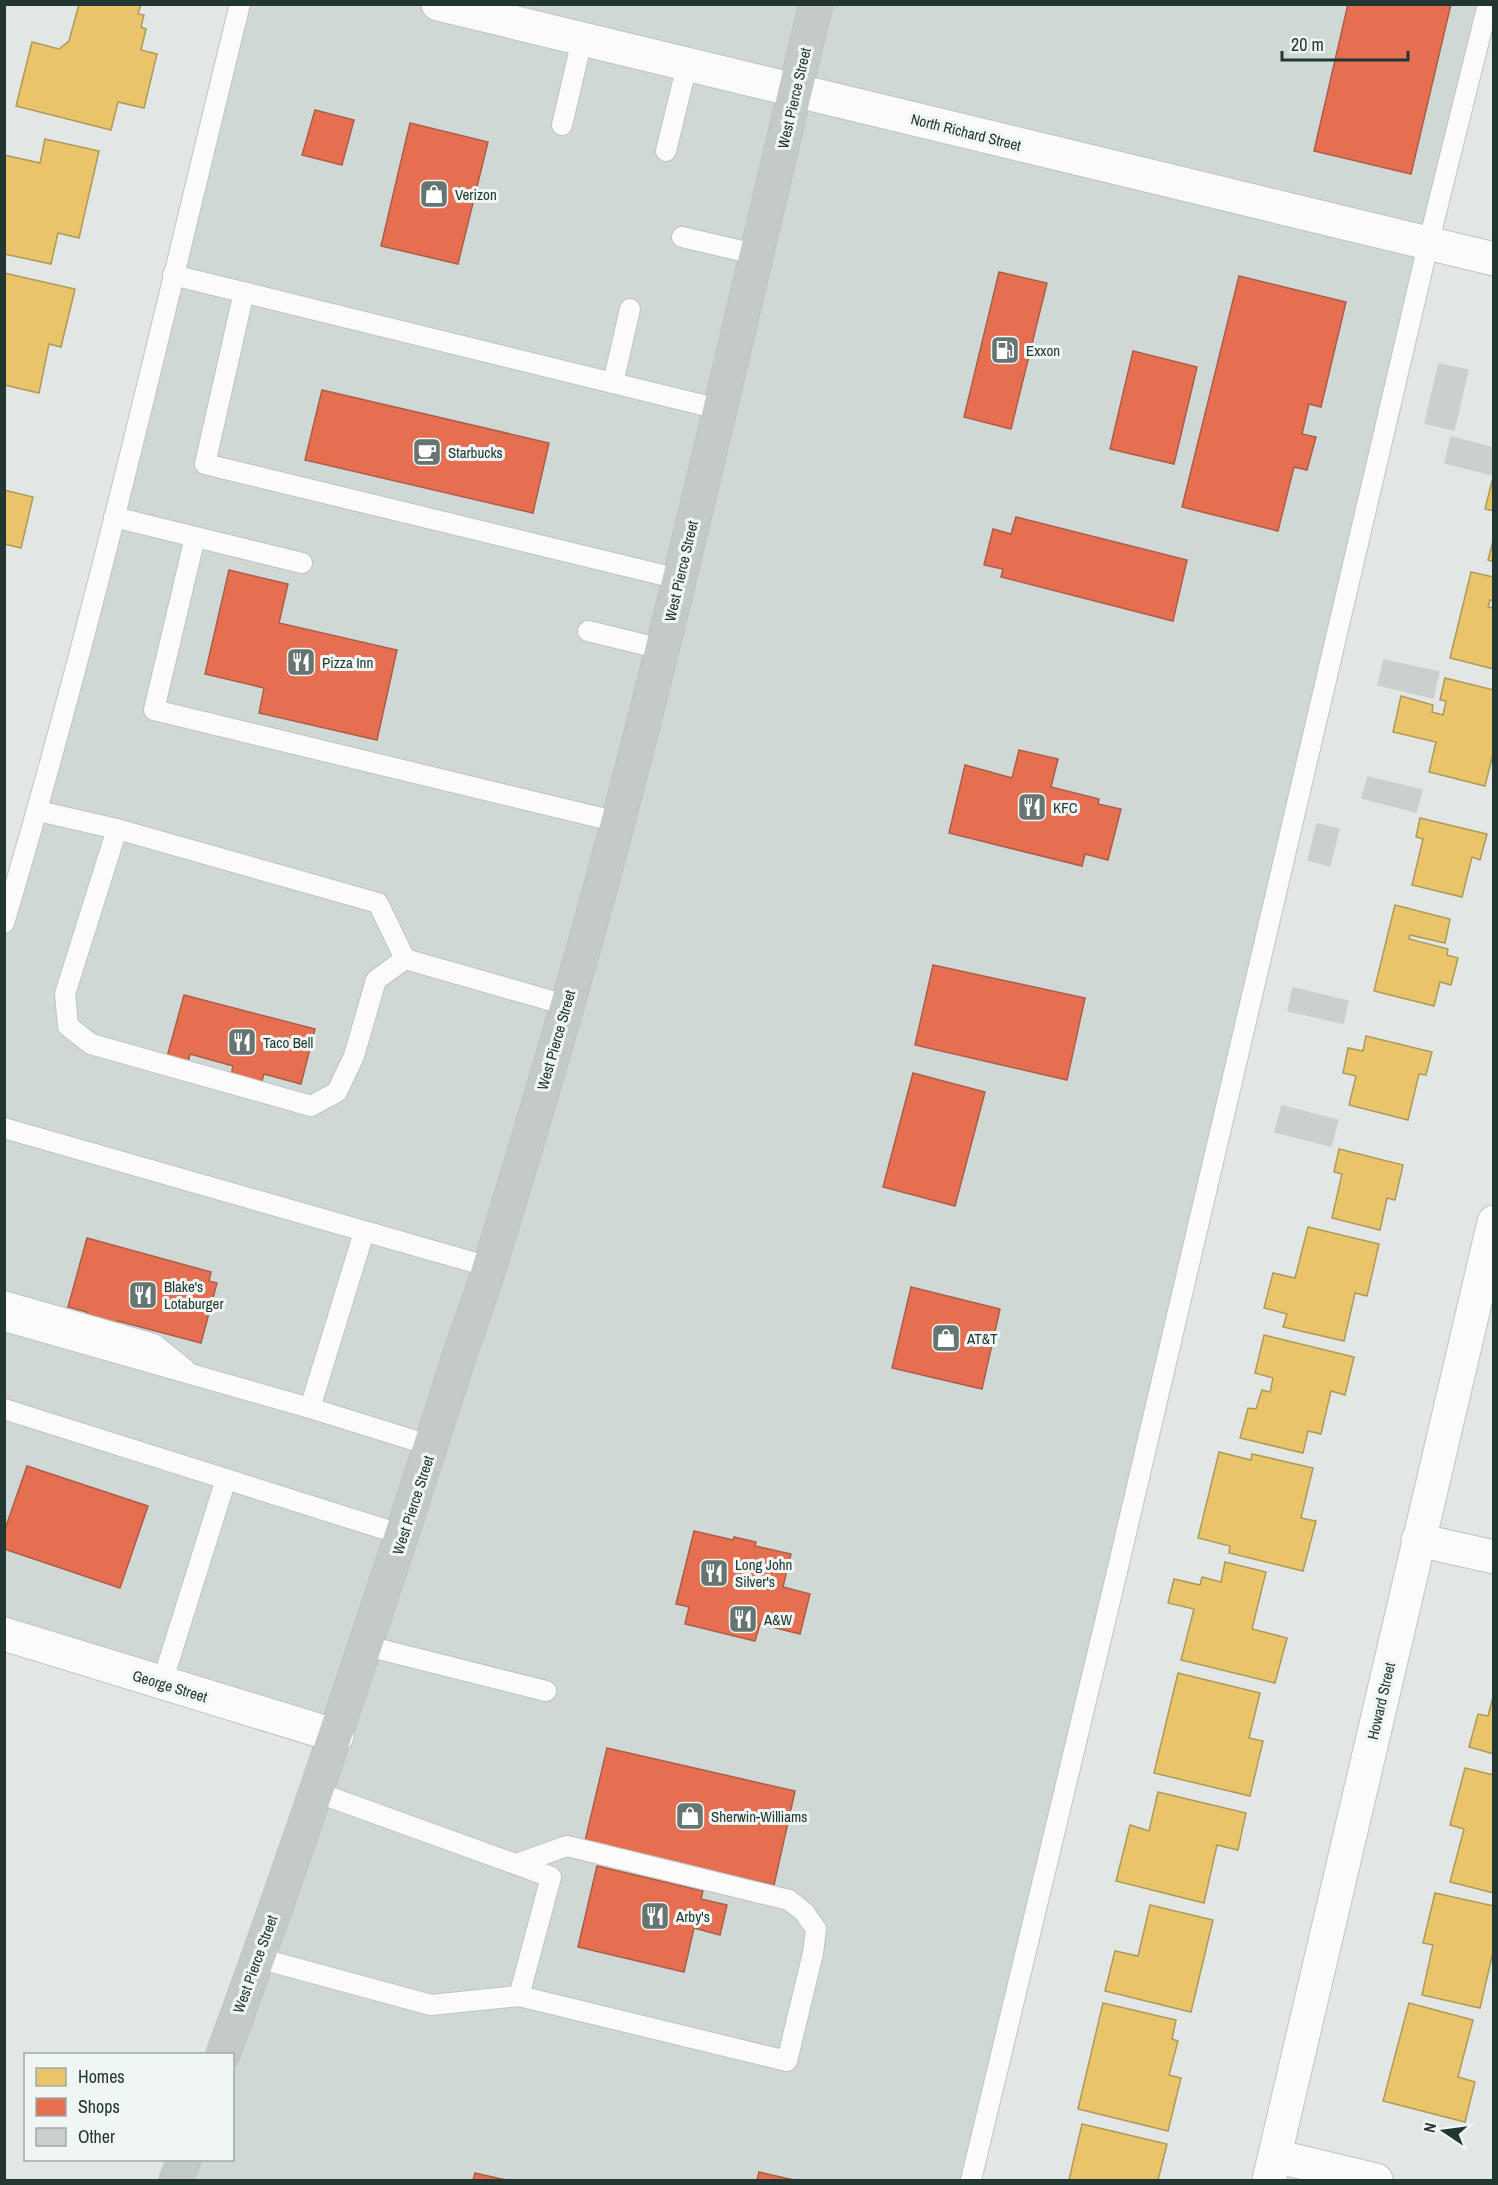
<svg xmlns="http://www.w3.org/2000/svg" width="1498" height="2185" font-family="'Archivo Narrow',sans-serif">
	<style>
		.built { fill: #d0d8d5 }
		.homes { fill: #e9c46a; stroke: #ae9a59; stroke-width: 1.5 }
		.shops { fill: #e76f51; stroke: #ac5e48; stroke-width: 1.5 }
		.building { fill: #cbd0ce; stroke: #cbd0ce; stroke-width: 1.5 }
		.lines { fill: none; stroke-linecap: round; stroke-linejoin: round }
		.service-casing { stroke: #bfc4c2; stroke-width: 22 }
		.minor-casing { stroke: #bfc4c2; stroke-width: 35 }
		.trunk-casing { stroke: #bcc3c1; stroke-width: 35 }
		.service { stroke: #fbfbfb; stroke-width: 20 }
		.minor { stroke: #fbfbfb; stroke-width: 33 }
		.trunk { stroke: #c4cac8; stroke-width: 33 }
		.labels { text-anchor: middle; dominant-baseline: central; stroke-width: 6; stroke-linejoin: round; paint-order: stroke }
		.street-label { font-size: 15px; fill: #233732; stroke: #f0f6f3 }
		.poi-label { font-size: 15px; fill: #233732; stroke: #f0f6f3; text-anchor: start }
	</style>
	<rect width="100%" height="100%" fill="#e2e7e5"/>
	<polygon class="built" points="240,5 1488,5 971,2180 176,2180 184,2160 232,2160 232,2054 337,1736 5,1634 4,923"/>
	<g class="homes">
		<polygon points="79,4 141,4 138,14 144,15 141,27 146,29 141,50 157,54 144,108 118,102 111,130 16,106 32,42 59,49 69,41"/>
		<polygon points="45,139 99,151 79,238 58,233 51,264 4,254 4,155 40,163"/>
		<polygon points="4,273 75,289 61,347 49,344 39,393 4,385"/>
		<polygon points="1492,481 1494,481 1494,511 1485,509"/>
		<polygon points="4,490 33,497 21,548 4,544"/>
		<polygon points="1494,537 1494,562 1488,560"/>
		<polygon points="1471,572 1494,577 1494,601 1490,600 1488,607 1494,608 1494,669 1450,658"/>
		<polygon points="1445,678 1494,690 1494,750 1485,786 1429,772 1436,742 1393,732 1401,696 1433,705 1432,712 1443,715 1446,701 1440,700"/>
		<polygon points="1420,818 1487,834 1480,860 1472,857 1462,897 1412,885 1423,839 1416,837"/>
		<polygon points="1395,905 1450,919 1445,943 1410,935 1409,939 1448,949 1447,955 1458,958 1451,985 1440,982 1434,1006 1374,991"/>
		<polygon points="1366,1036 1432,1052 1426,1075 1419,1074 1408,1120 1349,1105 1356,1076 1343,1073 1348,1048 1363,1051"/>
		<polygon points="1339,1149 1403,1165 1395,1200 1387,1198 1380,1230 1332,1218 1342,1174 1334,1172"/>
		<polygon points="1308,1227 1379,1244 1367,1296 1355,1293 1344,1341 1283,1327 1287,1314 1264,1308 1273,1273 1295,1278"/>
		<polygon points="1264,1335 1354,1357 1345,1395 1331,1391 1321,1434 1308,1431 1303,1453 1240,1438 1248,1408 1256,1409 1262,1390 1270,1392 1273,1378 1255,1373"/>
		<polygon points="1219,1452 1251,1460 1252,1454 1313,1468 1301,1518 1316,1521 1303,1571 1229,1553 1230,1546 1198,1538"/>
		<polygon points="1225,1562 1266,1572 1252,1629 1287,1638 1275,1683 1181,1660 1194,1609 1168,1603 1174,1579 1200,1585 1202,1577 1221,1582"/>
		<polygon points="1178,1673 1260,1693 1249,1738 1263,1741 1250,1796 1154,1773"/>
		<polygon points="1494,1693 1494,1754 1469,1747 1478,1714 1488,1716"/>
		<polygon points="1465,1768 1494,1775 1494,1893 1450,1882 1464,1829 1450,1825"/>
		<polygon points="1158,1792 1246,1813 1238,1850 1217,1845 1204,1903 1116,1881 1130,1825 1149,1831"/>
		<polygon points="1435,1893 1494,1906 1494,1948 1480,2008 1422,1995 1433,1945 1423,1943"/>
		<polygon points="1150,1905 1213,1920 1191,2012 1105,1991 1115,1951 1138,1956"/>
		<polygon points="1103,2003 1176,2020 1172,2039 1178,2041 1169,2075 1181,2078 1168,2131 1078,2109"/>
		<polygon points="1409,2003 1473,2020 1458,2077 1475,2082 1465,2122 1383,2101"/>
		<polygon points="1082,2124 1167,2144 1158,2180 1069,2180"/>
	</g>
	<g class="shops">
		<polygon points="1348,4 1451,4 1411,174 1314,151"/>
		<polygon points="315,110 354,120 342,165 302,155"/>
		<polygon points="410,123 488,142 458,264 381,246"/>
		<polygon points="999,272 1047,283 1011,429 964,417"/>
		<polygon points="1239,276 1346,302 1321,407 1309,404 1302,434 1316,437 1307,470 1294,467 1278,531 1182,507"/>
		<polygon points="1133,351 1197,367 1174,464 1110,449"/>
		<polygon points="322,390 549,443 533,513 305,460"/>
		<polygon points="1016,517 1187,560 1173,621 1001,577 1003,569 984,565 993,529 1011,534"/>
		<polygon points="229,570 288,584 279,623 397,650 377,740 259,713 264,688 205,674"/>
		<polygon points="1019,750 1058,759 1051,787 1099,799 1098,804 1121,809 1108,860 1085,854 1082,866 949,833 965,765 1012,778"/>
		<polygon points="933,965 1085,998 1067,1080 915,1045"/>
		<polygon points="184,995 315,1029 301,1084 264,1074 261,1084 231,1076 233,1066 190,1054 188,1063 167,1057"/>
		<polygon points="913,1073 985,1092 955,1206 883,1187"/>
		<polygon points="87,1238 211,1272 209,1281 217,1283 201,1343 118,1321 117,1325 86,1317 87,1312 68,1307"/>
		<polygon points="911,1287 1000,1309 982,1389 892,1368"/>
		<polygon points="27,1466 148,1506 120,1588 4,1549 4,1532"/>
		<polygon points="694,1531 733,1540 734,1537 756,1542 755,1546 791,1554 783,1587 810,1594 800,1634 760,1624 755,1641 685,1624 689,1607 676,1604"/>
		<polygon points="607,1748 795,1791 774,1885 585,1841"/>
		<polygon points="597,1866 703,1891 701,1899 727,1905 720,1935 694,1928 684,1972 578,1947"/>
		<polygon points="759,2172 794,2180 757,2180"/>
		<polygon points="475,2173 506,2180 473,2180"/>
	</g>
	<g class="building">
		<polygon points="1439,364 1468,370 1454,430 1425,423"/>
		<polygon points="1451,437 1494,448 1494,475 1445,463"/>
		<polygon points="1384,660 1439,672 1433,698 1378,685"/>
		<polygon points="1368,777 1422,790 1416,812 1362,798"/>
		<polygon points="1317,824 1339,829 1330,866 1308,860"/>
		<polygon points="1293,988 1348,1001 1343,1023 1288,1011"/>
		<polygon points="1282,1106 1338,1120 1331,1146 1275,1132"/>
	</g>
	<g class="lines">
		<g class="service-casing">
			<g id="service">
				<polyline points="562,125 582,40"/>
				<polyline points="666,151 687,65"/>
				<polyline points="682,237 759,255"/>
				<polyline points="173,275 719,409"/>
				<polyline points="244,292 205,464 679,579"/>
				<polyline points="613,383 630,309"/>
				<polyline points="114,517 302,563"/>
				<polyline points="195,537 154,710 618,822"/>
				<polyline points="588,631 662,649"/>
				<polyline points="38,811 117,829 378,903 405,959 566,1005"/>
				<polyline points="117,829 65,994 68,1026 91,1044 311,1106 337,1092 354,1056 376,980 405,959"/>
				<path d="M4,923C95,620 164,311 240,4"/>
				<polyline points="4,1128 490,1267"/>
				<polyline points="4,1301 154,1344 185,1369"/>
				<polyline points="4,1321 310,1408 432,1446"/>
				<polyline points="310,1408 364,1232"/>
				<polyline points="4,1409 403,1535"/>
				<polyline points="367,1646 546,1691"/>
				<polyline points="162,1683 226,1479"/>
				<polyline points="316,1792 551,1877 519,1996"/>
				<polyline points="258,1958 431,2005 519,1996 787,2061 813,1953 816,1929 804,1912 789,1900 567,1846 516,1864"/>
				<polyline points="971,2180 1116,1576 1428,245 1488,4"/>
			</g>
		</g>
		<g class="minor-casing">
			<g id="minor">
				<polyline points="438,4 1494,259"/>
				<polyline points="1418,1540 1494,1557"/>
				<polyline points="4,1634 337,1736"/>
				<polyline points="1275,2156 1376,2180"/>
				<polyline points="1269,2180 1494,1222"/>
			</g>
		</g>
		<g class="trunk-casing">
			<g id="trunk">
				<path d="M223,2054C307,1826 383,1595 457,1363C468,1329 481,1296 491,1262C536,1115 580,967 619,818C690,548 750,276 816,4"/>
				<polyline points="176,2180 184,2160"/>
			</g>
		</g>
		<use href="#service" class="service"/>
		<use href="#minor" class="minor"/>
		<use href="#trunk" class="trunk"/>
	</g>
	<defs>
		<g id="shop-square" transform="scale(1.5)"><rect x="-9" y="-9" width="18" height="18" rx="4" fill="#667571" stroke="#f0f6f3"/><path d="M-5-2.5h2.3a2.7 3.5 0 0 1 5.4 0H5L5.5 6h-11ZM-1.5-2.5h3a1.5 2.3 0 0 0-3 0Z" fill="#fff"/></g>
		<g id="fuel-square" transform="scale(1.5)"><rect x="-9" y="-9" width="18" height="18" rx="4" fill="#667571" stroke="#f0f6f3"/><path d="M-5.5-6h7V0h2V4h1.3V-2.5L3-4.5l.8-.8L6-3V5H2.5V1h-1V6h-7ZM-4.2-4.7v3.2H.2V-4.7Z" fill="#fff"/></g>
		<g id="cafe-square" transform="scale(1.5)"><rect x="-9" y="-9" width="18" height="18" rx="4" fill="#667571" stroke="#f0f6f3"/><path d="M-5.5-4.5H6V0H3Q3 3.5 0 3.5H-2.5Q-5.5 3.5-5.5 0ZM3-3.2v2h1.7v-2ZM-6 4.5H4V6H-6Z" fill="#fff"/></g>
		<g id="restaurant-square" transform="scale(1.5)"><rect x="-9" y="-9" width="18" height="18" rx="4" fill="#667571" stroke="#f0f6f3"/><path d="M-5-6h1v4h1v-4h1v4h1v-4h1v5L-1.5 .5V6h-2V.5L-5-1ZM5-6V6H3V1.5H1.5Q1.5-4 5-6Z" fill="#fff"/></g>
	</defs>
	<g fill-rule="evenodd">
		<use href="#shop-square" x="434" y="194"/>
		<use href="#fuel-square" x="1005" y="350"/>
		<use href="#cafe-square" x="427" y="452"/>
		<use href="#restaurant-square" x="301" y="662"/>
		<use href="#restaurant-square" x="1032" y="807"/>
		<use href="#restaurant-square" x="242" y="1042"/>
		<use href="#restaurant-square" x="143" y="1295"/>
		<use href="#shop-square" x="946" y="1338"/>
		<use href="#restaurant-square" x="714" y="1573"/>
		<use href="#restaurant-square" x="743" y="1619"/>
		<use href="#shop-square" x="690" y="1816"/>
		<use href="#restaurant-square" x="655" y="1916"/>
	</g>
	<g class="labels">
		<g class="street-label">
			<text transform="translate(794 98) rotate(-77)">West Pierce Street</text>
			<text transform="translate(966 132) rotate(14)">North Richard Street</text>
			<text transform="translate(681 571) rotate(-77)">West Pierce Street</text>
			<text transform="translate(556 1040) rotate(-74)">West Pierce Street</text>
			<text transform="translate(413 1505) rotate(-72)">West Pierce Street</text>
			<text transform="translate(170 1686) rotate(17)">George Street</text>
			<text transform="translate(1381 1701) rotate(-77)">Howard Street</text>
			<text transform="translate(255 1964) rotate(-70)">West Pierce Street</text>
		</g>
		<g class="poi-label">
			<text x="455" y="194">Verizon</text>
			<text x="1026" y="350">Exxon</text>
			<text x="448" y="452">Starbucks</text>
			<text x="322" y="662">Pizza Inn</text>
			<text x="1053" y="807">KFC</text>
			<text x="263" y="1042">Taco Bell</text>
			<text x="164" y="1286">Blake's<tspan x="164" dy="17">Lotaburger</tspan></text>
			<text x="967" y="1338">AT&amp;T</text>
			<text x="735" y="1564">Long John<tspan x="735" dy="17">Silver's</tspan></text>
			<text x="764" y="1619">A&amp;W</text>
			<text x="711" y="1816">Sherwin-Williams</text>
			<text x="676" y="1916">Arby's</text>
		</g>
	</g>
	<rect width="1498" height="2185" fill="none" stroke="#233732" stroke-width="12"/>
	<rect x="24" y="2053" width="210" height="108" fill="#f0f6f3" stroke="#9eaaa6" stroke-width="1.5"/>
	<rect x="36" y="2068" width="30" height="18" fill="#e9c46a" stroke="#9eaaa6" stroke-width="1.5"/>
	<text x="78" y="2083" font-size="18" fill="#233732">Homes</text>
	<rect x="36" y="2098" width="30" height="18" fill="#e76f51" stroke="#9eaaa6" stroke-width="1.5"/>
	<text x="78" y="2113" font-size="18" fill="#233732">Shops</text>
	<rect x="36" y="2128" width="30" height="18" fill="#cbd0ce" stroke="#9eaaa6" stroke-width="1.5"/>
	<text x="78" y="2143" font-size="18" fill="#233732">Other</text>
	<g transform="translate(1444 2131) rotate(283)" stroke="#f0f6f3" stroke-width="4.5" paint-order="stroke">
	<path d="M0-4.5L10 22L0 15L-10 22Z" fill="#233732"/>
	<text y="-9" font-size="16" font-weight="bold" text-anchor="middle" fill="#233732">N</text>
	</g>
	<path d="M1282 51v9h126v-9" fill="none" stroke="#233732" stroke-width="3"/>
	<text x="1291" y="51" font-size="18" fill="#233732" stroke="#f0f6f3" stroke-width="4.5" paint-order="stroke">20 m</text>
</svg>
